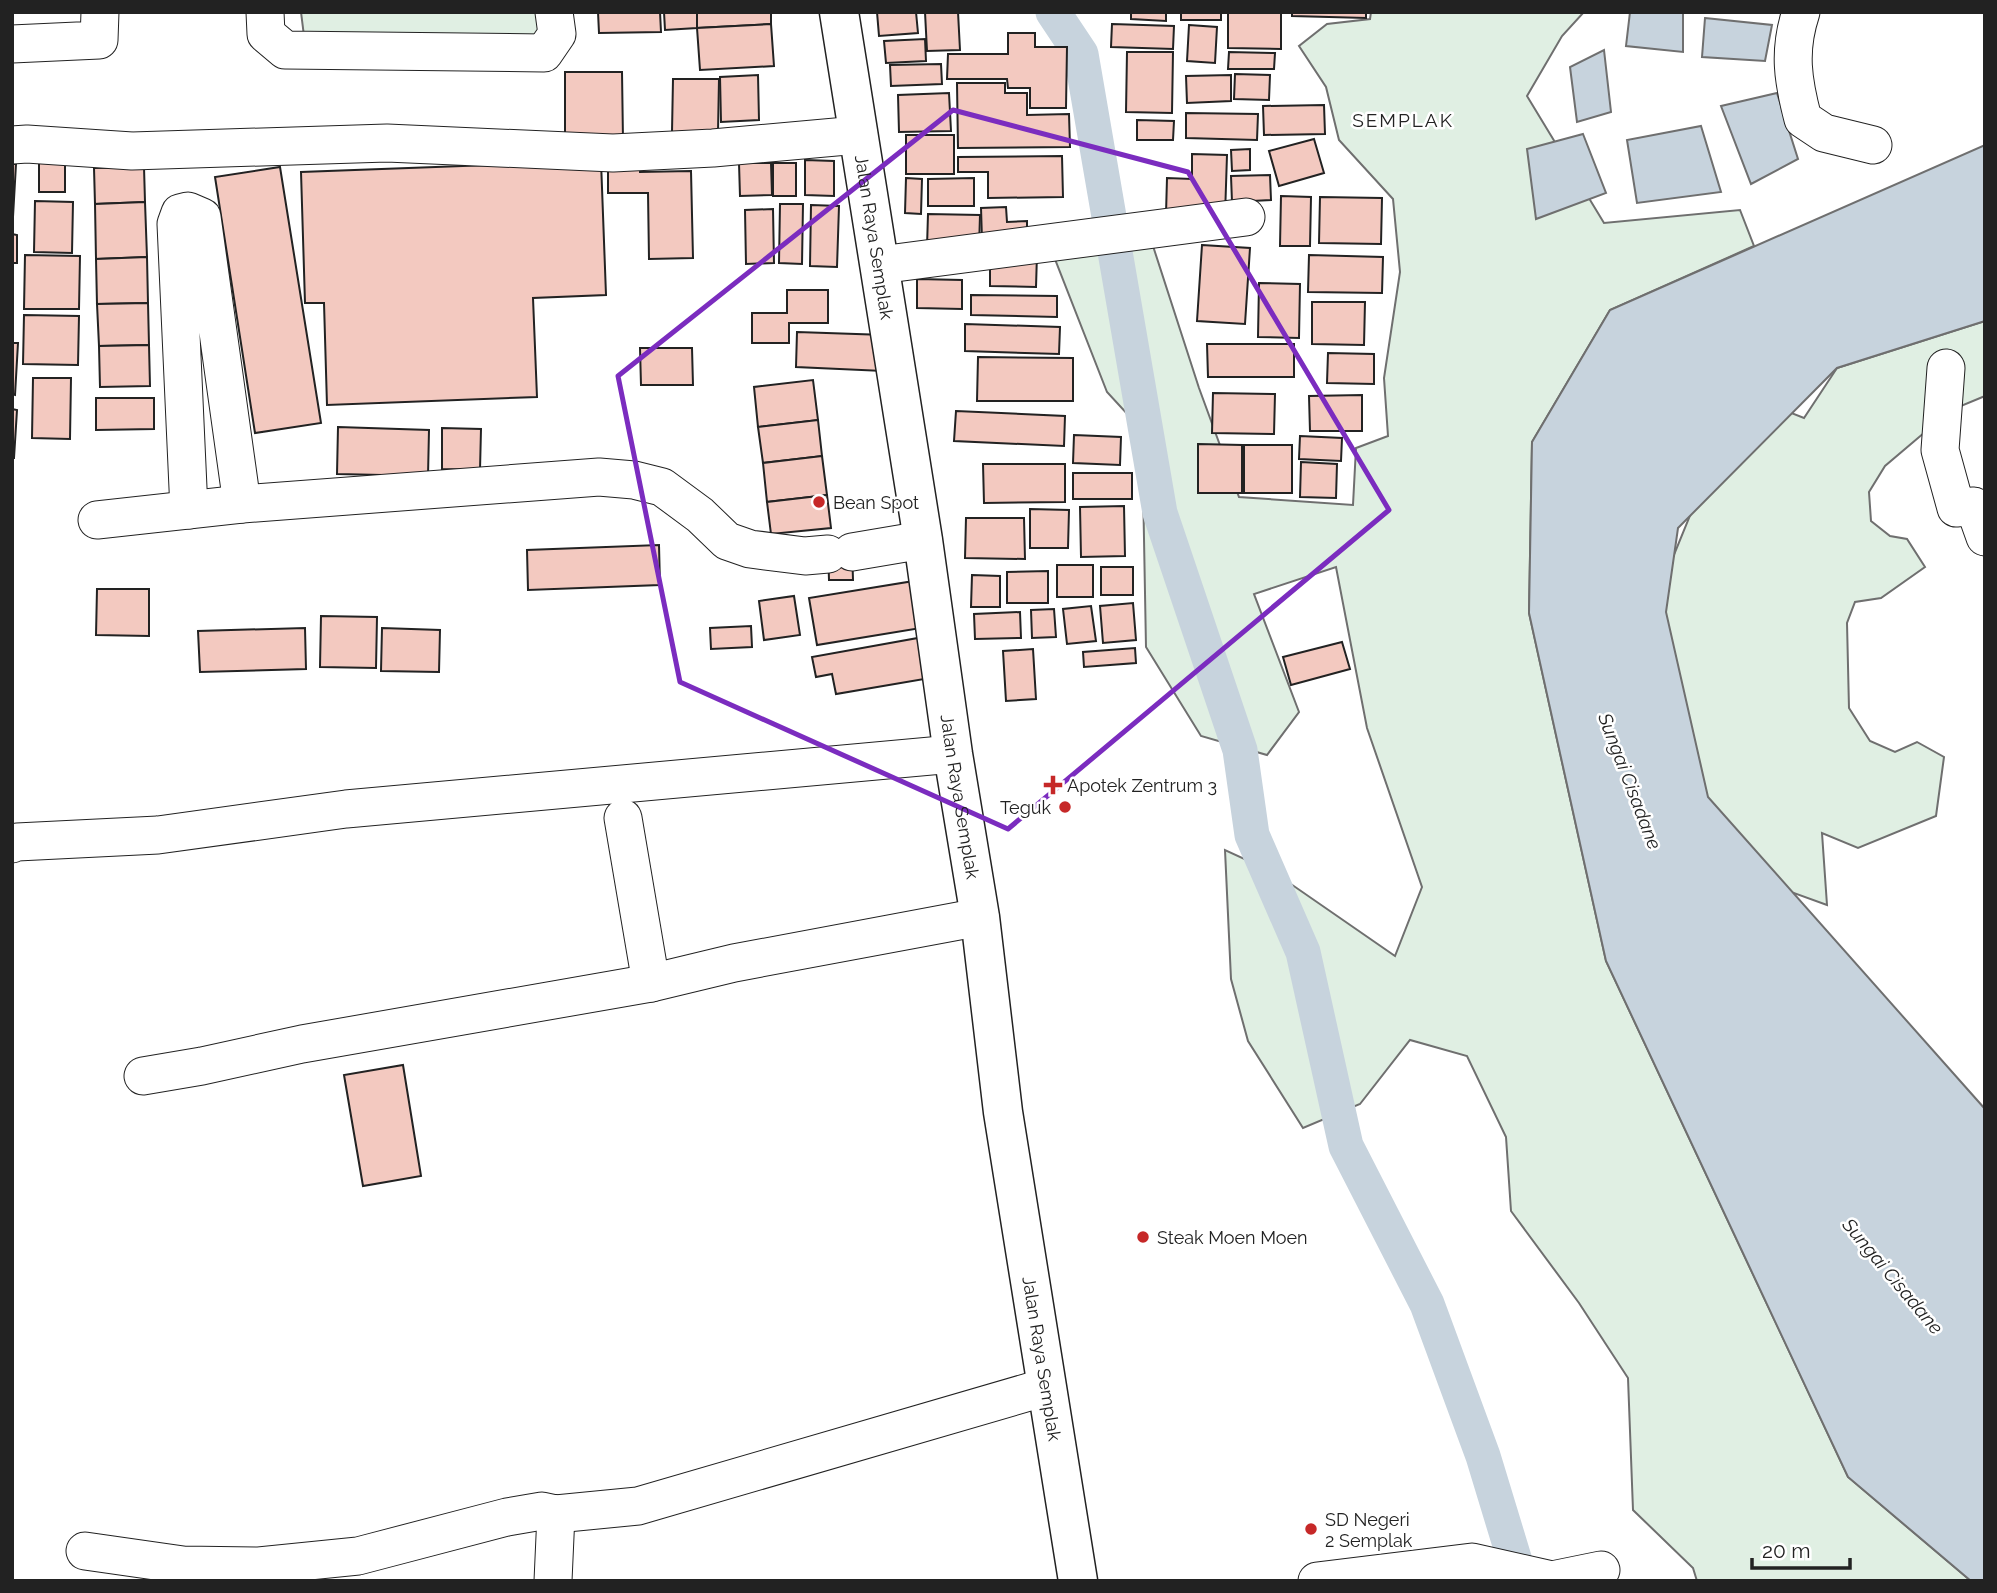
<svg xmlns="http://www.w3.org/2000/svg" width="1997" height="1593" font-family="Raleway,sans-serif">
	<style>
		.green { fill: #e0efe3; stroke: #6f6f6f; stroke-width: 2 }
		.water { fill: #c7d3dd; stroke: #6f6f6f; stroke-width: 2 }
		.lines { fill: none; stroke-linecap: round; stroke-linejoin: round }
		.canal { stroke: #c7d3dd; stroke-width: 35 }
		.building { fill: #f3c9c0; stroke: #222; stroke-width: 2 }
		.minor-casing { stroke: #222; stroke-width: 39 }
		.major-casing { stroke: #222; stroke-width: 41 }
		.minor { stroke: #fff; stroke-width: 37 }
		.major { stroke: #fff; stroke-width: 38 }
		.marked { fill: none; stroke: #7b2cbf; stroke-width: 5; stroke-linejoin: round }
		.poi-dot { fill: #c62828; stroke: #fff; stroke-width: 2.5 }
		.labels { text-anchor: middle; dominant-baseline: central; stroke-width: 5; stroke-linejoin: round; paint-order: stroke }
		.street-label { font-size: 18px; fill: #222; stroke: #fff }
		.poi-label { font-size: 18px; fill: #222; stroke: #fff; text-anchor: start }
		.neighbourhood-label { font-size: 19px; letter-spacing: 2px; fill: #222; stroke: #fff }
		.water-label { font-size: 19px; font-style: italic; fill: #222; stroke: #fff }
	</style>
	<rect width="100%" height="100%" fill="#fff"/>
	<g class="green">
		<polygon points="301,12 543,12 545,30 532,44 305,44"/>
		<polygon points="1371,12 1584,12 1562,36 1527,96 1604,223 1740,210 1754,246 1610,310 1532,442 1529,613 1606,961 1848,1477 1971,1581 1697,1581 1693,1568 1633,1510 1628,1378 1579,1303 1511,1211 1506,1137 1467,1056 1410,1040 1360,1104 1303,1128 1248,1041 1231,979 1225,850 1275,873 1395,956 1422,887 1367,728 1336,567 1254,594 1299,712 1267,755 1201,736 1146,647 1142,430 1107,392 1051,249 1153,246 1199,388 1239,497 1353,505 1356,448 1388,436 1384,378 1400,272 1393,199 1339,140 1326,87 1299,46 1327,24 1370,19"/>
		<polygon points="1985,321 1985,396 1951,410 1885,466 1869,492 1871,521 1890,536 1907,539 1925,567 1881,598 1855,602 1847,623 1849,708 1870,741 1895,752 1917,742 1944,757 1936,816 1858,848 1822,833 1827,905 1708,862 1649,616 1711,464 1776,407 1804,418 1837,368"/>
	</g>
	<g class="water">
		<polygon points="1630,12 1683,12 1683,52 1626,46"/>
		<polygon points="1705,18 1772,25 1765,61 1702,57"/>
		<polygon points="1604,50 1611,112 1577,122 1570,67"/>
		<polygon points="1777,93 1798,159 1751,184 1721,106"/>
		<polygon points="1701,126 1721,192 1637,203 1627,140"/>
		<polygon points="1583,134 1606,193 1536,219 1527,149"/>
		<polygon points="1985,145 1985,321 1837,368 1678,528 1666,612 1708,797 1985,1109 1985,1581 1971,1581 1848,1477 1606,961 1529,613 1532,442 1610,310"/>
	</g>
	<g class="lines">
		<polyline class="canal" points="1053,12 1081,54 1160,513 1240,750 1252,835 1303,952 1346,1146 1427,1304 1483,1456 1521,1581"/>
	</g>
	<g class="building">
		<polygon points="598,12 660,12 661,32 599,33"/>
		<polygon points="664,12 697,12 697,28 665,30"/>
		<polygon points="697,12 771,12 771,24 697,28"/>
		<polygon points="877,12 916,12 918,33 879,36"/>
		<polygon points="925,12 958,12 960,50 927,51"/>
		<polygon points="1131,12 1166,12 1166,21 1131,19"/>
		<rect x="1181" y="12" width="40" height="8"/>
		<polygon points="1228,12 1281,12 1281,49 1228,48"/>
		<polygon points="1292,12 1366,12 1366,18 1292,16"/>
		<polygon points="771,24 774,66 700,70 697,28"/>
		<polygon points="1112,24 1174,26 1173,49 1111,47"/>
		<polygon points="1189,25 1217,27 1215,63 1187,61"/>
		<polygon points="1008,33 1035,33 1035,47 1067,47 1066,108 1030,108 1030,88 1008,88 1007,79 947,79 948,54 1008,54"/>
		<polygon points="925,39 926,61 886,63 884,41"/>
		<polygon points="1127,52 1173,52 1172,113 1126,112"/>
		<polygon points="1229,52 1275,53 1274,69 1228,69"/>
		<polygon points="941,64 942,84 891,86 890,65"/>
		<polygon points="565,72 622,72 623,140 565,141"/>
		<polygon points="1235,74 1270,75 1269,100 1234,99"/>
		<polygon points="758,75 759,120 721,122 720,77"/>
		<polygon points="1231,75 1231,101 1187,103 1186,76"/>
		<polygon points="673,79 719,79 718,132 672,132"/>
		<polygon points="957,83 1005,83 1005,93 1027,93 1027,115 1069,114 1070,147 958,148"/>
		<polygon points="949,93 951,131 899,132 898,95"/>
		<polygon points="1324,105 1325,134 1264,135 1263,106"/>
		<polygon points="1186,113 1258,114 1257,140 1186,138"/>
		<polygon points="1137,120 1174,121 1173,140 1137,140"/>
		<rect x="906" y="135" width="48" height="39"/>
		<polygon points="1314,139 1324,173 1279,186 1269,151"/>
		<polygon points="1250,149 1250,170 1232,171 1231,150"/>
		<rect x="39" y="150" width="26" height="42"/>
		<polygon points="1192,154 1227,155 1225,216 1166,214 1167,178 1192,179"/>
		<polygon points="1062,156 1063,197 988,198 988,172 958,172 958,157"/>
		<polygon points="608,160 640,160 640,172 691,171 693,258 649,259 648,193 608,193"/>
		<polygon points="805,160 834,161 834,196 805,195"/>
		<polygon points="601,161 606,295 533,298 537,397 327,405 324,303 305,303 301,172"/>
		<polygon points="739,163 771,163 772,195 740,196"/>
		<rect x="773" y="163" width="23" height="33"/>
		<polygon points="12,164 16,164 13,217 12,217"/>
		<polygon points="144,167 145,202 95,204 94,168"/>
		<polygon points="280,167 321,423 255,433 215,177"/>
		<polygon points="1270,175 1271,200 1232,202 1231,176"/>
		<polygon points="906,178 922,179 921,214 905,213"/>
		<polygon points="974,178 974,206 928,206 928,179"/>
		<polygon points="1281,196 1311,197 1310,246 1280,246"/>
		<polygon points="1320,197 1382,198 1381,244 1319,243"/>
		<polygon points="35,201 73,202 72,253 34,252"/>
		<polygon points="145,202 147,257 96,259 95,204"/>
		<polygon points="780,204 803,204 802,264 779,263"/>
		<polygon points="811,205 839,206 837,267 810,266"/>
		<polygon points="1006,207 1007,222 1027,221 1027,239 982,240 981,208"/>
		<polygon points="773,209 774,263 746,264 745,210"/>
		<polygon points="928,214 980,215 979,248 927,247"/>
		<polygon points="12,234 17,235 17,263 12,263"/>
		<polygon points="1202,245 1250,248 1245,324 1197,321"/>
		<polygon points="990,254 1037,254 1036,287 990,286"/>
		<polygon points="25,255 80,256 79,309 24,309"/>
		<polygon points="1309,255 1383,257 1382,293 1308,292"/>
		<polygon points="147,257 148,303 97,304 96,259"/>
		<polygon points="917,279 962,280 962,309 917,308"/>
		<polygon points="1259,283 1300,284 1299,338 1258,337"/>
		<polygon points="787,290 828,290 828,323 789,323 789,343 752,343 752,313 787,313"/>
		<polygon points="971,295 1057,296 1057,317 971,315"/>
		<polygon points="1312,302 1365,302 1364,345 1312,344"/>
		<polygon points="148,303 149,345 99,346 97,304"/>
		<polygon points="24,315 79,316 78,365 23,364"/>
		<polygon points="965,324 1060,327 1059,354 965,351"/>
		<polygon points="797,332 885,335 883,371 796,367"/>
		<polygon points="12,343 18,343 15,395 12,394"/>
		<polygon points="1207,344 1294,344 1294,377 1208,377"/>
		<polygon points="149,345 150,386 100,387 99,346"/>
		<polygon points="640,348 692,348 693,385 641,385"/>
		<polygon points="1328,353 1374,354 1374,384 1327,383"/>
		<polygon points="978,357 1073,358 1073,401 977,401"/>
		<polygon points="33,378 71,378 70,439 32,438"/>
		<polygon points="813,380 818,420 758,427 754,387"/>
		<polygon points="1213,393 1275,394 1274,434 1212,433"/>
		<polygon points="1362,395 1362,431 1310,431 1309,396"/>
		<polygon points="96,398 154,398 154,429 96,430"/>
		<polygon points="12,409 17,410 14,458 12,458"/>
		<polygon points="956,411 1065,416 1064,446 954,441"/>
		<polygon points="818,420 822,456 763,463 758,427"/>
		<polygon points="338,427 429,430 428,476 337,474"/>
		<polygon points="442,428 481,429 480,470 442,469"/>
		<polygon points="1074,435 1121,437 1120,465 1073,463"/>
		<polygon points="1300,436 1342,438 1341,461 1299,459"/>
		<polygon points="1198,444 1242,445 1242,493 1198,493"/>
		<rect x="1244" y="445" width="48" height="48"/>
		<polygon points="822,456 827,495 767,502 763,463"/>
		<polygon points="1301,462 1337,464 1336,498 1300,497"/>
		<polygon points="983,464 1065,464 1065,502 984,503"/>
		<rect x="1073" y="473" width="59" height="26"/>
		<polygon points="827,495 831,528 771,534 767,502"/>
		<polygon points="1124,506 1125,556 1081,557 1080,507"/>
		<polygon points="1030,509 1069,510 1068,548 1030,548"/>
		<polygon points="966,518 1024,518 1025,559 965,558"/>
		<polygon points="659,545 660,585 528,590 527,550"/>
		<polygon points="852,546 853,580 829,580 828,547"/>
		<rect x="1057" y="565" width="36" height="32"/>
		<rect x="1101" y="567" width="32" height="28"/>
		<polygon points="1048,571 1048,603 1007,603 1007,572"/>
		<polygon points="972,575 1000,576 1000,607 971,607"/>
		<polygon points="920,580 927,627 817,645 809,598"/>
		<polygon points="97,589 149,589 149,636 96,635"/>
		<polygon points="794,596 800,635 764,640 759,601"/>
		<polygon points="1133,603 1136,640 1103,643 1100,606"/>
		<polygon points="1091,606 1096,641 1067,644 1063,609"/>
		<polygon points="1054,609 1056,637 1032,638 1031,610"/>
		<polygon points="1020,612 1021,638 975,639 974,614"/>
		<polygon points="321,616 377,617 376,668 320,667"/>
		<polygon points="751,626 752,647 711,649 710,628"/>
		<polygon points="305,628 306,669 200,672 198,631"/>
		<polygon points="382,628 440,630 439,672 381,671"/>
		<polygon points="929,636 936,677 836,694 832,674 816,677 812,657"/>
		<polygon points="1342,642 1350,669 1291,685 1283,657"/>
		<polygon points="1135,648 1136,663 1084,667 1083,652"/>
		<polygon points="1033,649 1036,699 1006,701 1003,651"/>
		<polygon points="403,1065 421,1176 363,1186 344,1075"/>
	</g>
	<g class="lines">
		<g class="minor-casing">
			<g id="minor">
				<polyline points="265,12 266,34 285,50 544,53 557,34 554,12"/>
				<path d="M1801,12C1788,51 1793,81 1803,119L1824,133L1873,145"/>
				<polyline points="12,44 99,40 100,12"/>
				<polyline points="12,145 27,144 132,151 387,143 613,153 713,148 858,135"/>
				<polyline points="880,265 1246,217"/>
				<polyline points="1946,368 1940,450 1956,508 1974,506 1985,537"/>
				<polyline points="189,510 176,224 180,213 188,211 202,217 242,504"/>
				<polyline points="97,520 242,504 599,477 634,480 662,487 700,515 727,541 750,549 805,556 828,554"/>
				<polyline points="852,552 923,540"/>
				<polyline points="623,818 651,983"/>
				<polyline points="12,844 17,842 158,835 346,809 953,754"/>
				<polyline points="143,1076 202,1066 302,1044 651,983 734,963 980,917"/>
				<polyline points="85,1551 183,1565 259,1566 358,1556 507,1517 542,1511 556,1514 638,1506 1046,1387"/>
				<polyline points="553,1581 556,1514"/>
				<polyline points="1317,1581 1472,1562 1552,1580 1601,1570"/>
			</g>
		</g>
		<g class="major-casing">
			<g id="major">
				<path id="s1" d="M839,12L923,540L953,754L980,917L1003,1112L1078,1581"/>
			</g>
		</g>
		<use href="#minor" class="minor"/>
		<use href="#major" class="major"/>
	</g>
	<path class="marked" d="M953,110L1188,172L1389,510L1008,829L680,682L618,376Z"/>
	<g class="poi-dot">
		<circle cx="819" cy="502" r="7"/>
		<path d="M1049.5 774.5h7v7h7v7h-7v7h-7v-7h-7v-7h7z"/>
		<circle cx="1065" cy="807" r="7"/>
		<circle cx="1143" cy="1237" r="7"/>
		<circle cx="1311" cy="1529" r="7"/>
	</g>
	<g class="labels">
		<g class="street-label">
			<text stroke="none"><textPath href="#s1" startOffset="228">Jalan Raya Semplak</textPath></text>
			<text stroke="none"><textPath href="#s1" startOffset="794">Jalan Raya Semplak</textPath></text>
			<text stroke="none"><textPath href="#s1" startOffset="1362">Jalan Raya Semplak</textPath></text>
		</g>
		<g class="poi-label">
			<text x="833" y="502">Bean Spot</text>
			<text x="1067" y="785">Apotek Zentrum 3</text>
			<text x="1051" y="807" text-anchor="end">Teguk</text>
			<text x="1157" y="1237">Steak Moen Moen</text>
			<text x="1325" y="1519">SD Negeri<tspan x="1325" dy="21">2 Semplak</tspan></text>
		</g>
		<g class="neighbourhood-label">
			<text x="1403" y="120">SEMPLAK</text>
		</g>
		<g class="water-label">
			<text transform="translate(1630 781) rotate(69)">Sungai Cisadane</text>
			<text transform="translate(1893 1276) rotate(50)">Sungai Cisadane</text>
		</g>
	</g>
	<rect width="1997" height="1593" fill="none" stroke="#222222" stroke-width="28"/>
	<path d="M1752 1558v10h98v-10" fill="none" stroke="#222222" stroke-width="3.5"/>
	<text x="1762" y="1558" font-size="21" fill="#222222" stroke="#ffffff" stroke-width="5" paint-order="stroke">20 m</text>
</svg>
